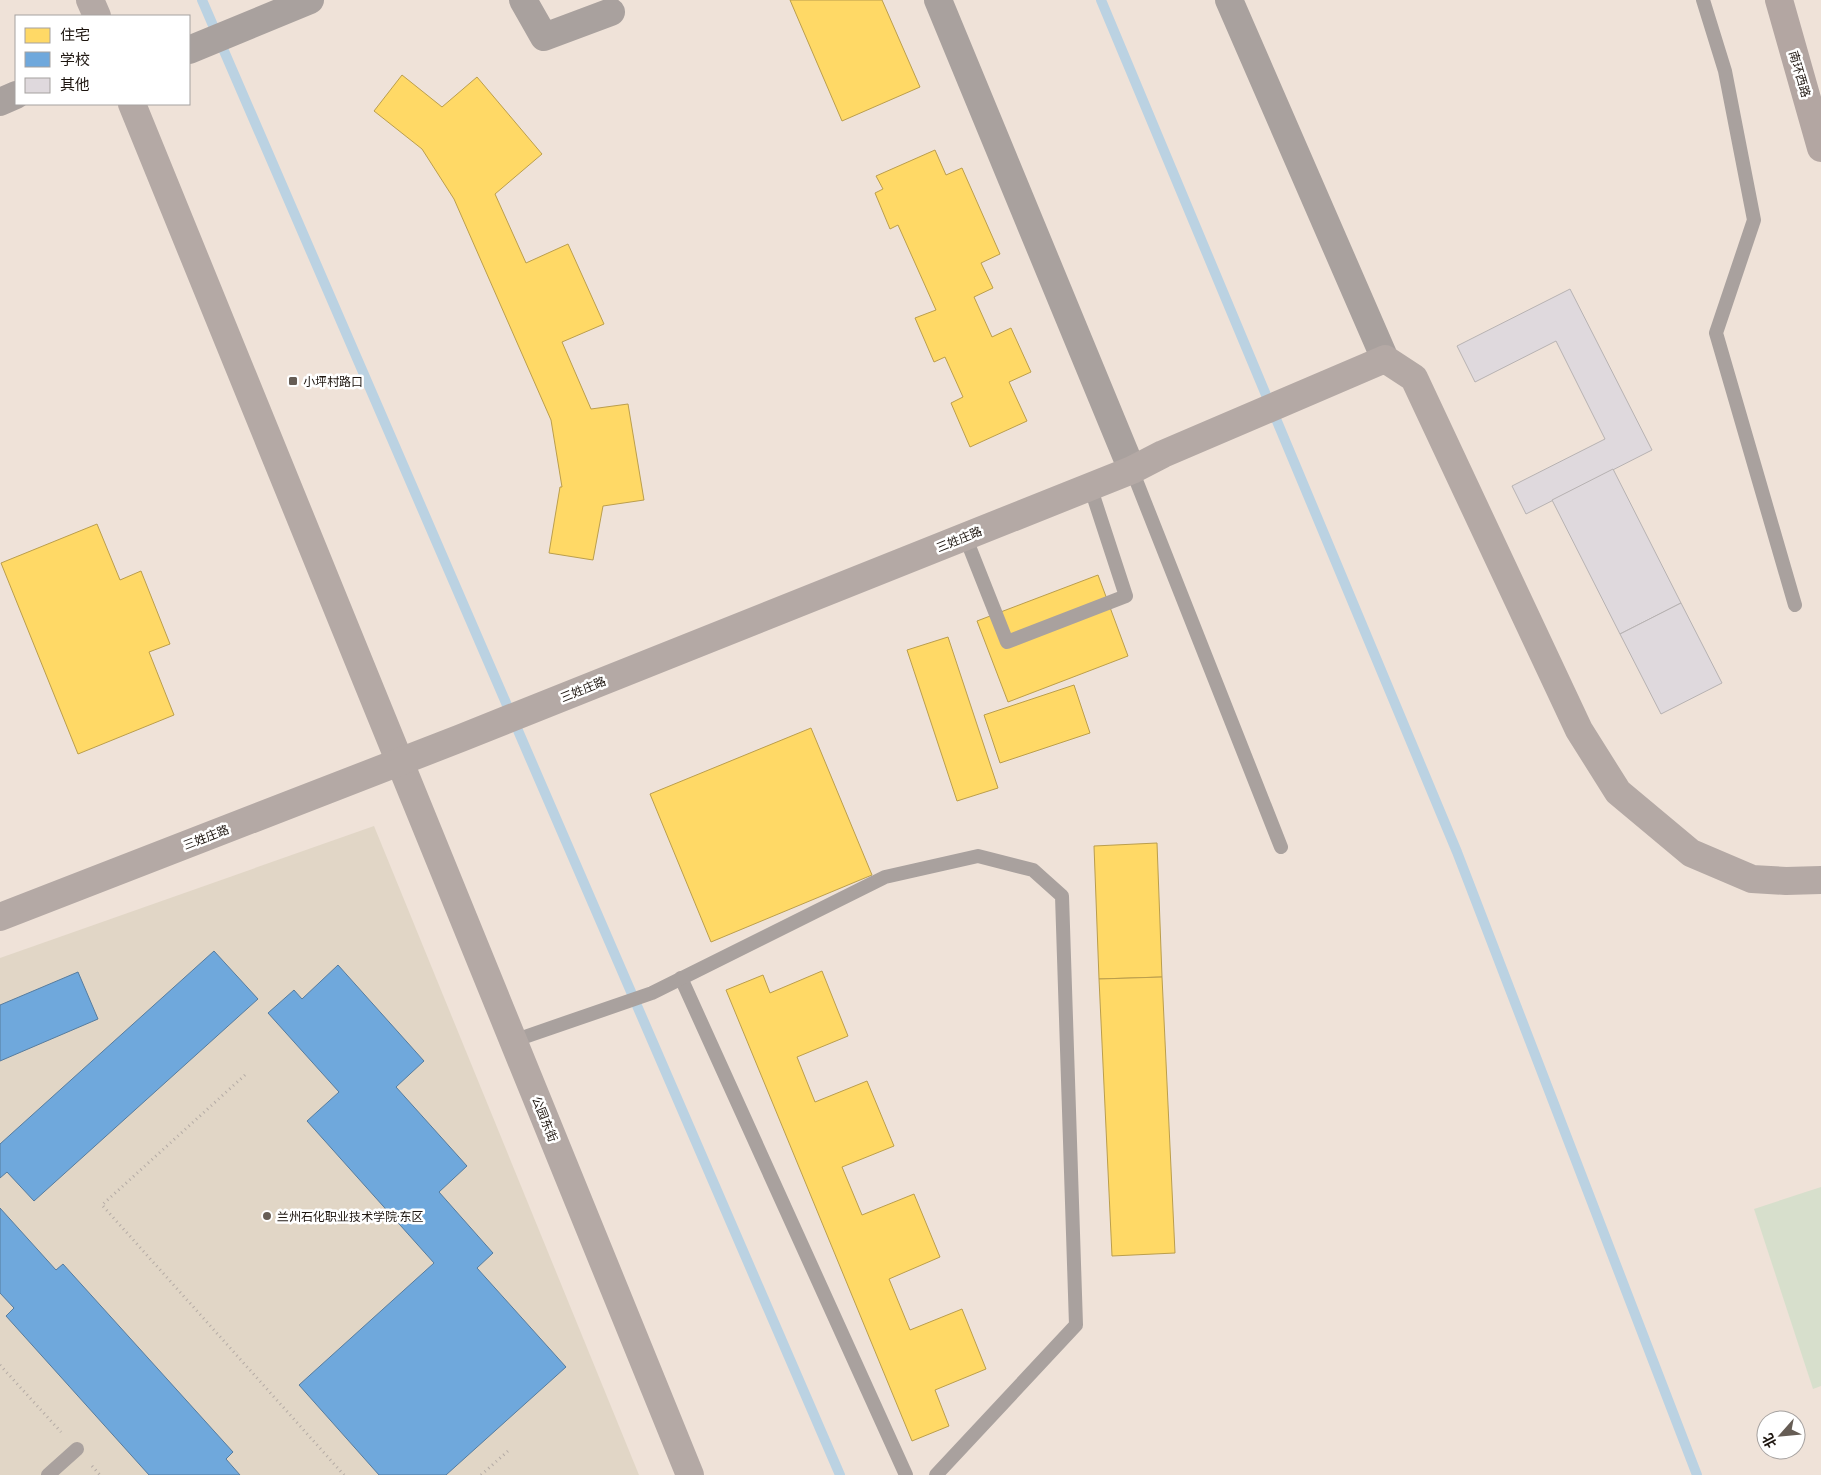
<svg xmlns="http://www.w3.org/2000/svg" width="1821" height="1475" font-family="Poppins,'Noto Sans SC',sans-serif">
	<style>
		.education { fill: #e1d6c6 }
		.green { fill: #d7dfcc }
		.homes { fill: #ffd966; stroke: #bb9e4c }
		.schools { fill: #6fa8dc; stroke: #567c9e }
		.lines { fill: none; stroke-linecap: round; stroke-linejoin: round }
		.stream { stroke: #bbd2e2; stroke-width: 10 }
		.building { fill: #dfd9dd; stroke: #b7b2b2 }
		.path { stroke: #b4aba5; stroke-width: 3; stroke-dasharray: 1 4; stroke-linecap: butt }
		.lane { stroke: #a9a19e; stroke-width: 14 }
		.street { stroke: #a9a19e; stroke-width: 28 }
		.secondary { stroke: #b4a9a5; stroke-width: 28 }
		.highway { stroke: #b3a6a2; stroke-width: 28 }
		.poi-dot { fill: #665d55; stroke: #fff; stroke-width: 2 }
		.labels { text-anchor: middle; dominant-baseline: central; stroke-width: 5; stroke-linejoin: round; paint-order: stroke }
		.street-label { font-size: 12px; fill: #1d150f; stroke: #fff }
		.poi-label { font-size: 12px; fill: #1d150f; stroke: #fff; text-anchor: start }
	</style>
	<rect width="100%" height="100%" fill="#efe2d8"/>
	<polygon class="education" points="374,826 639,1475 0,1475 0,958"/>
	<polygon class="green" points="1821,1187 1821,1386 1813,1389 1754,1209"/>
	<g class="homes">
		<polygon points="790,0 882,0 920,87 842,121"/>
		<polygon points="402,75 442,107 477,77 542,154 495,194 526,263 568,244 604,324 562,342 591,409 628,404 644,500 603,506 593,560 549,553 560,487 562,487 551,420 454,199 422,149 374,111"/>
		<polygon points="935,150 946,175 962,168 1000,254 981,263 993,288 974,297 992,337 1011,328 1031,372 1009,382 1027,421 970,447 951,403 963,397 945,357 934,362 915,318 936,310 898,225 890,229 875,193 883,189 876,176"/>
		<polygon points="97,524 120,580 141,571 170,644 149,652 174,715 78,754 1,563"/>
		<polygon points="1098,575 1128,656 1008,702 977,621"/>
		<polygon points="948,637 998,788 957,801 907,650"/>
		<polygon points="1074,685 1090,733 1000,763 984,715"/>
		<polygon points="811,728 872,875 711,942 650,794"/>
		<polygon points="1157,843 1162,977 1099,979 1094,846"/>
		<polygon points="822,971 848,1036 797,1057 815,1102 867,1081 894,1146 842,1167 862,1215 914,1194 940,1257 889,1279 910,1330 962,1309 986,1369 935,1390 949,1426 912,1441 726,990 763,975 770,993"/>
		<polygon points="1162,977 1175,1253 1112,1256 1099,979"/>
	</g>
	<g class="schools">
		<polygon points="214,951 258,999 34,1201 7,1172 0,1178 0,1144"/>
		<polygon points="338,965 424,1061 396,1087 467,1166 439,1192 493,1253 477,1268 566,1367 446,1475 379,1475 299,1385 434,1263 307,1121 339,1092 268,1013 294,990 302,999"/>
		<polygon points="78,972 98,1019 0,1061 0,1005"/>
		<polygon points="0,1208 56,1270 63,1264 233,1452 226,1459 240,1475 149,1475 6,1316 14,1308 0,1293"/>
	</g>
	<g class="lines">
		<g class="stream">
			<polyline points="202,0 840,1475"/>
			<polyline points="1101,0 1457,852 1697,1475"/>
		</g>
	</g>
	<g class="building">
		<polygon points="1570,289 1652,450 1526,514 1512,486 1605,439 1556,341 1475,382 1457,346"/>
		<polygon points="1613,469 1681,603 1620,634 1552,500"/>
		<polygon points="1681,603 1722,683 1661,714 1620,634"/>
	</g>
	<g class="lines">
		<g class="path">
			<polyline points="245,1075 102,1205 344,1475"/>
			<polyline points="0,1365 61,1432"/>
			<polyline points="92,1466 100,1475"/>
			<polyline points="481,1475 508,1451"/>
		</g>
		<g class="lane">
			<polyline points="1703,0 1725,71 1754,220 1716,333 1795,605"/>
			<polyline points="1132,470 1281,847"/>
			<polyline points="965,536 1007,642 1126,596 1090,486"/>
			<polyline points="681,978 906,1475"/>
			<polyline points="513,1041 652,993 885,877 978,856 1033,870 1062,896 1076,1325 936,1475"/>
			<polyline points="48,1475 77,1449"/>
		</g>
		<g class="street">
			<polyline points="523,0 544,37 611,12"/>
			<polyline points="938,0 1132,470"/>
			<polyline points="1229,0 1385,359"/>
			<polyline points="189,50 310,0"/>
			<polyline points="0,102 16,95"/>
		</g>
		<g class="secondary">
			<polyline points="90,0 97,16"/>
			<polyline points="132,104 690,1475"/>
			<polyline points="0,917 461,738 1132,470 1163,454 1385,359 1414,378 1579,730 1618,792 1691,853 1752,879 1786,881 1821,880"/>
		</g>
		<polyline class="highway" points="1779,0 1821,148"/>
	</g>
	<g class="poi-dot">
		<rect x="288" y="376" width="10" height="10" rx="2.5"/>
		<circle cx="267" cy="1216" r="5"/>
	</g>
	<g class="labels">
		<g class="street-label">
			<text transform="translate(1800 74) rotate(74)">南环西路</text>
			<text transform="translate(959 539) rotate(-22)">三姓庄路</text>
			<text transform="translate(583 689) rotate(-22)">三姓庄路</text>
			<text transform="translate(206 837) rotate(-21)">三姓庄路</text>
			<text transform="translate(545 1119) rotate(68)">公园东街</text>
		</g>
		<g class="poi-label">
			<text x="303" y="381">小坪村路口</text>
			<text x="277" y="1216">兰州石化职业技术学院·东区</text>
		</g>
	</g>
	<rect x="15" y="15" width="175" height="90" fill="#ffffff" stroke="#a5a19f"/>
	<rect x="25" y="28" width="25" height="15" fill="#ffd966" stroke="#a5a19f"/>
	<text x="60" y="40" font-size="15" fill="#1d150f">住宅</text>
	<rect x="25" y="52" width="25" height="15" fill="#6fa8dc" stroke="#a5a19f"/>
	<text x="60" y="65" font-size="15" fill="#1d150f">学校</text>
	<rect x="25" y="78" width="25" height="15" fill="#dfd9dd" stroke="#a5a19f"/>
	<text x="60" y="90" font-size="15" fill="#1d150f">其他</text>
	<g transform="translate(1781 1435) rotate(243)"><circle r="24" fill="#ffffff" stroke="#a5a19f"/>
	<path d="M0-4L9 19L0 12L-9 19Z" fill="#665d55"/>
	<text y="-8" font-size="14" font-weight="bold" text-anchor="middle" fill="#1d150f">北</text>
	</g>
</svg>
